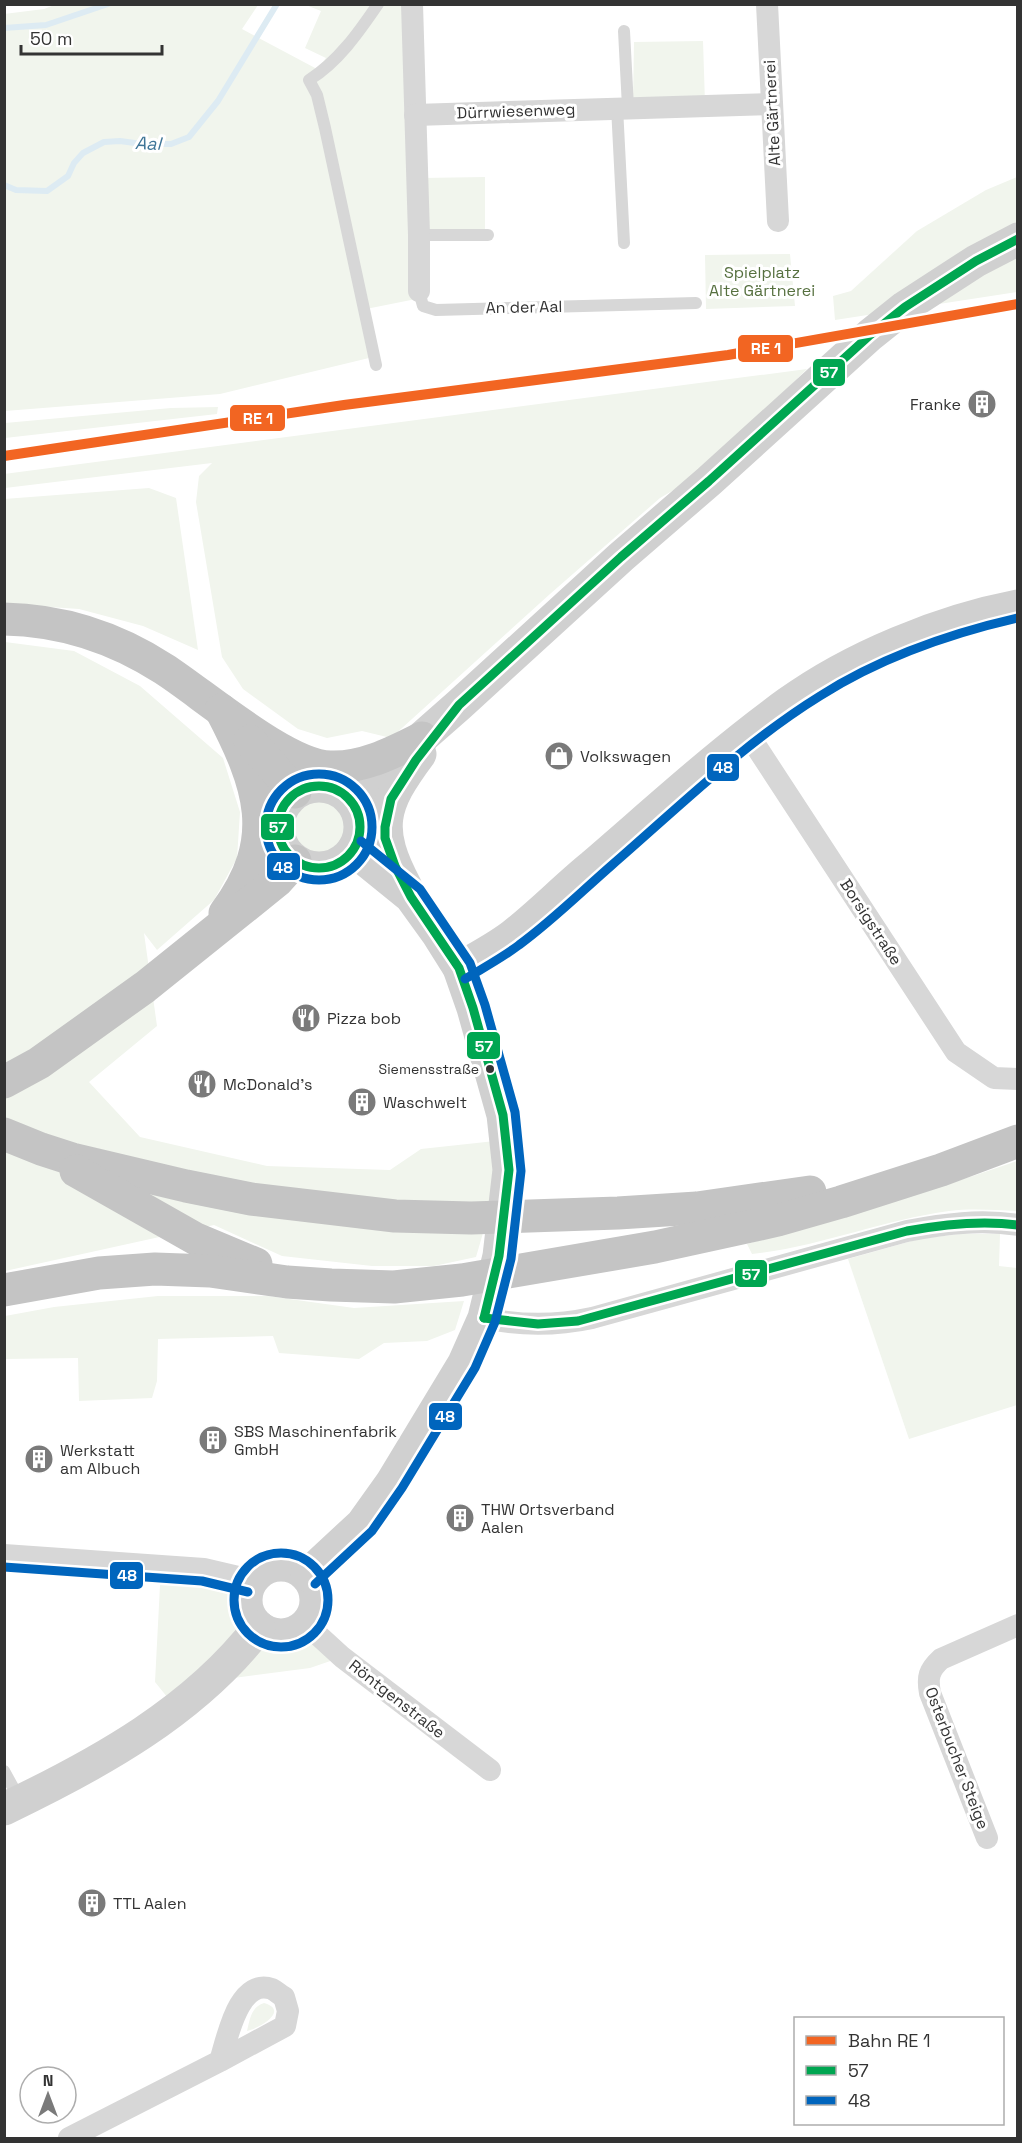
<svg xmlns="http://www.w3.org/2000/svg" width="1022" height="2143" font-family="'Space Grotesk',sans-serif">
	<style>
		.green { fill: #f1f5ed }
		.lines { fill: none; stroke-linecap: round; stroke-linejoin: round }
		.stream { stroke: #ddebf3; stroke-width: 6 }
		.lane { stroke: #d7d7d7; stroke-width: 12 }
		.street { stroke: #d7d7d7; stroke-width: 22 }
		.secondary { stroke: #d0d0d0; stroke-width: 33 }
		.highway { stroke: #c4c4c4; stroke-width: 33 }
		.bus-1-casing { stroke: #fff; stroke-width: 14 }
		.bus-2-casing { stroke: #fff; stroke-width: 14 }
		.bus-1 { stroke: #00a651; stroke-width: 9 }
		.bus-2 { stroke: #0065bd; stroke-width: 9 }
		.rail-1-casing { stroke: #fff; stroke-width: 15 }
		.rail-1 { stroke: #f26522; stroke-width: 10 }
		.bus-dot { fill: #333; stroke: #fff; stroke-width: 2 }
		.labels { text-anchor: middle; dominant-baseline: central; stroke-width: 6; stroke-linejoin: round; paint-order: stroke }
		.bus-label { font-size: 14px; fill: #333; stroke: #fff; text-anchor: end }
		.street-label { font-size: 16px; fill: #333; stroke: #fff }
		.park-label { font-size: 16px; fill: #56703f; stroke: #fff }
		.poi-label { font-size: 16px; fill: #333; stroke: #fff; text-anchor: start }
		.water-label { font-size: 18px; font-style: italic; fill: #3f7597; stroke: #fff }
		.line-badge { stroke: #fff; stroke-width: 2 }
		.badge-label { font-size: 16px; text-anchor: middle; font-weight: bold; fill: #fff }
	</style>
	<rect width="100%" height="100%" fill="#fff"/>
	<g class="green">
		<polygon points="57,4 258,5 242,29 317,69 326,58 305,48 321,11 306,5 405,5 416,299 361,310 369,358 220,394 5,411 4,14 44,9"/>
		<polygon points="703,41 705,103 633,102 634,42"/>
		<polygon points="485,177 485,231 423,232 422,178"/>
		<polygon points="1017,177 1017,292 835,320 833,296 851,291 917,231 986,190"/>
		<polygon points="790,254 795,306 706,309 705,255"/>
		<polygon points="807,369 698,476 660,498 550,594 391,738 362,731 327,738 298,729 243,689 222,657 196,502 199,476 212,463 5,488 4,474"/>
		<polygon points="218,407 217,414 5,438 5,423 171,408"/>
		<polygon points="149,488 176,498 198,650 143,626 79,609 5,604 4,499"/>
		<polygon points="5,642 74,651 140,686 223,758 240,812 237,858 214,900 157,950 144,933 157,1026 89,1082 140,1137 267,1166 390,1170 421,1149 495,1141 497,1185 476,1257 434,1266 372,1266 282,1256 214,1225 5,1271"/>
		<circle cx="318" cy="828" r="28"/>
		<path d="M1017,1161V1211C995,1210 971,1208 949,1211C882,1220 819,1247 752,1254L747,1244L973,1176Z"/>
		<polygon points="960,1234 1000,1234 999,1266 1017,1268 1017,1405 909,1439 848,1259 919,1239"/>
		<polygon points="158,1296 268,1296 354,1308 464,1301 455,1330 427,1341 384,1343 359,1359 279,1353 273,1336 158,1339 157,1381 152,1398 79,1401 78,1358 5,1359 5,1316 54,1307"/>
		<path d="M161,1566L251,1580C248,1588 245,1594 246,1603C247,1624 275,1641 295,1632C299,1631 303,1627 307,1625L342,1657L310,1668L211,1681L176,1708L155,1682Z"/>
		<path d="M264,2003C291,2011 257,2029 247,2031C250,2019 251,2007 264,2003Z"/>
	</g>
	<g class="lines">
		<g class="stream">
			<polyline points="4,28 46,25 108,4"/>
			<polyline points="4,185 16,190 47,191 68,176 74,163 83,153 104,142 120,141 142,144 171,144 189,137 218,101 277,4"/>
		</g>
		<g class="lane">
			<polyline points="624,31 628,107"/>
			<polyline points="617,107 624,243"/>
			<polyline points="419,235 488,235"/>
			<polyline points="419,291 423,306 436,310 696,303"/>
			<path d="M376,365L325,128L317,95L309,80C338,62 359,32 378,4"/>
			<polyline points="4,1771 20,1800"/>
		</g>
		<g class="street">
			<polyline points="412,4 419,235 419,291"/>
			<polyline points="767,4 778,221"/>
			<polyline points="415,115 771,104"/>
			<polyline points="748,734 956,1052 994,1078 1018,1079"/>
			<path d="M484,1318C521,1326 555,1326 592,1318L907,1231C944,1224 980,1219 1018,1225"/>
			<polyline points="4,1555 204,1569 251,1580"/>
			<polyline points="307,1625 342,1657 490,1770"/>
			<path d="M987,1838L930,1693C927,1677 929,1670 941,1659L1018,1625"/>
			<path d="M69,2138L220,2061L285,2026L288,2011L284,1997C280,1995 276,1991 272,1989C238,1977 227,2040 220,2061"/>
		</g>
		<g class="secondary">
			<circle cx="319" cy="827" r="41"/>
			<polyline points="351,800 459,705 621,557 709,481 870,335 905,307 976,261 1018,239"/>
			<path d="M406,887C375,829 381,806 420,754"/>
			<path d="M459,968C477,958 496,948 513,935C540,914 565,888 592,866C656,811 720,752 788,703C852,657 940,621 1018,606"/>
			<circle cx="281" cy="1600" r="35"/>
			<polyline points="307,1575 362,1524 392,1482 464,1363 484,1318 499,1256 509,1170 503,1115 473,1008 459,968 437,933 411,897 353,850"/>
			<path d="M4,1809C98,1764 195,1711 259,1627"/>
		</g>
		<g class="highway">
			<path d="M4,619C61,620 116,638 164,669C203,694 287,767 331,767C364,768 394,752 422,738"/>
			<path d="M221,710C260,785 280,839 225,913"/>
			<polyline points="250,741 295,792"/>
			<polyline points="4,1082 39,1063 145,987 277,881 295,861"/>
			<polyline points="4,1134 41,1149 72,1159 186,1186 251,1199 395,1216 471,1218 618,1213 697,1208 810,1192"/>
			<polyline points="76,1171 196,1239 256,1264"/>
			<polyline points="4,1290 99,1273 155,1269 210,1271 287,1282 331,1285 394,1287 462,1280 655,1247 778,1220 841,1202 941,1170 1018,1141"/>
		</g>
		<g class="bus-1-casing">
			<g id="bus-1">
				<circle cx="319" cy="827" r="41"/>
				<polyline points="484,1318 499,1256 509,1170 503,1115 473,1008 459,968 411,897 395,866 385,838 385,827 391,799 416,760 459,705 621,557 709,481 870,335 905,307 976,261 1018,239"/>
				<path d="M484,1318L538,1324L578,1321L907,1231C944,1224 980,1220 1018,1225"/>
			</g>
		</g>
		<g class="bus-2-casing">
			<g id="bus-2">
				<circle cx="319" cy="827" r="53"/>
				<path d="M465,979C483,968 502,958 519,945C552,921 581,892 612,865C679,807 744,743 820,696C880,658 948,634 1018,618"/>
				<circle cx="281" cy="1600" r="47"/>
				<polyline points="4,1567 202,1581 248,1592"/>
				<polyline points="315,1584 372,1531 402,1488 475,1368 495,1322 511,1259 521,1171 515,1112 485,1005 470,963 420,889 361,841"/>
			</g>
		</g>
		<use href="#bus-1" class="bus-1"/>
		<use href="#bus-2" class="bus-2"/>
		<g class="rail-1-casing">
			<polyline id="rail-1" points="4,456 344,405 728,355 1018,304"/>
		</g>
		<use href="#rail-1" class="rail-1"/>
	</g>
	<defs>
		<g id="building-disc" transform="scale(1.5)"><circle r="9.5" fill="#7a7a7a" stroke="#fff"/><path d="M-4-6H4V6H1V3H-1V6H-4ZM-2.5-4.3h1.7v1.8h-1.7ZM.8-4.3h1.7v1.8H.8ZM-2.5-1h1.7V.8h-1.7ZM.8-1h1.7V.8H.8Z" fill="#fff"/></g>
		<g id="shop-disc" transform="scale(1.5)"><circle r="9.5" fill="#7a7a7a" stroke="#fff"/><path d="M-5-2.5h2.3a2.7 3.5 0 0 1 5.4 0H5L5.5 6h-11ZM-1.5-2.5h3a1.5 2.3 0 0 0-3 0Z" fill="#fff"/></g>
		<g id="restaurant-disc" transform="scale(1.5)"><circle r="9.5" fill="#7a7a7a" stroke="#fff"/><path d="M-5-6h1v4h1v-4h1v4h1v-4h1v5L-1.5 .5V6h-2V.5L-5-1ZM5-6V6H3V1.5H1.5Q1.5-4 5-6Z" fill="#fff"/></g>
	</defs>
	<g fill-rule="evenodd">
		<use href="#building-disc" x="982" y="404"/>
		<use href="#shop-disc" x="559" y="756"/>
		<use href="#restaurant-disc" x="306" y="1018"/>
		<use href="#restaurant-disc" x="202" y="1084"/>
		<use href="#building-disc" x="362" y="1102"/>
		<use href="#building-disc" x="213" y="1440"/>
		<use href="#building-disc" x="39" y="1459"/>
		<use href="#building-disc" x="460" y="1518"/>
		<use href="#building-disc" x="92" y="1903"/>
	</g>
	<circle class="bus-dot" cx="490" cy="1069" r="5"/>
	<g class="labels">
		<g class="bus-label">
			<text x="479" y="1069">Siemensstraße</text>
		</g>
		<g class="street-label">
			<text transform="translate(516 111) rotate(-2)">Dürrwiesenweg</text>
			<text transform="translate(772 113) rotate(-93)">Alte Gärtnerei</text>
			<text transform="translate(524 307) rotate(-1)">An der Aal</text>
			<text transform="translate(871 922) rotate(57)">Borsigstraße</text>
			<text transform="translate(397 1699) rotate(38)">Röntgenstraße</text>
			<text transform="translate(957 1758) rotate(69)">Osterbucher Steige</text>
		</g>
		<g class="park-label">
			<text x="762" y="272">Spielplatz<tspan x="762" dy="18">Alte Gärtnerei</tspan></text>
		</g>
		<g class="poi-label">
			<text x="961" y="404" text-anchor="end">Franke</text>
			<text x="580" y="756">Volkswagen</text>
			<text x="327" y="1018">Pizza bob</text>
			<text x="223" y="1084">McDonald's</text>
			<text x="383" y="1102">Waschwelt</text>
			<text x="234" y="1431">SBS Maschinenfabrik<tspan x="234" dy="18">GmbH</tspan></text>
			<text x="60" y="1450">Werkstatt<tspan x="60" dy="18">am Albuch</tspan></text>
			<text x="481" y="1509">THW Ortsverband<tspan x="481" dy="18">Aalen</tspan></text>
			<text x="113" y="1903">TTL Aalen</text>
		</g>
		<g class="water-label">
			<text transform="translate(148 143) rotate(2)">Aal</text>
		</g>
	</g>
	<g class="line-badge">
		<rect x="737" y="334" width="57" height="29" rx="6" fill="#f26522"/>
		<rect x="812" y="358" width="34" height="29" rx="6" fill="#00a651"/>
		<rect x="229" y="404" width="57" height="28" rx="6" fill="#f26522"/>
		<rect x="706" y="753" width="34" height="29" rx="6" fill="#0065bd"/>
		<rect x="260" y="813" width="35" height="28" rx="6" fill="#00a651"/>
		<rect x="266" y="852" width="35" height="29" rx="6" fill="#0065bd"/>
		<rect x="466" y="1031" width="35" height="29" rx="6" fill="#00a651"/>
		<rect x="734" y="1259" width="34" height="29" rx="6" fill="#00a651"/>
		<rect x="428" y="1402" width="35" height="29" rx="6" fill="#0065bd"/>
		<rect x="109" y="1561" width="35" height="29" rx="6" fill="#0065bd"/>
	</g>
	<g class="badge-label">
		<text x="766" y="354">RE 1</text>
		<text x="829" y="378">57</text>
		<text x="258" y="424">RE 1</text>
		<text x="723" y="773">48</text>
		<text x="278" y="833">57</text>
		<text x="283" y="873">48</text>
		<text x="484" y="1052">57</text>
		<text x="751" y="1280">57</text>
		<text x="445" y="1422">48</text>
		<text x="127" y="1581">48</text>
	</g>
	<rect width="1022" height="2143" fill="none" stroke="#333333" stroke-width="12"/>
	<rect x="794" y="2017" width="210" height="108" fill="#ffffff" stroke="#adadad" stroke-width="1.5"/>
	<rect x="806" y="2036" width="30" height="9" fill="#f26522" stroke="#adadad" stroke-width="1.5"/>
	<text x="848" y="2047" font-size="18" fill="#333333">Bahn RE 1</text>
	<rect x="806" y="2066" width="30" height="9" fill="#00a651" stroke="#adadad" stroke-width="1.5"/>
	<text x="848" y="2077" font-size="18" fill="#333333">57</text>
	<rect x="806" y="2096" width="30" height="9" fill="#0065bd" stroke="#adadad" stroke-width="1.5"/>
	<text x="848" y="2107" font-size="18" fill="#333333">48</text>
	<g transform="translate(48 2095)"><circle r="28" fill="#ffffff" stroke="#adadad" stroke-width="1.5"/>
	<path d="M0-4.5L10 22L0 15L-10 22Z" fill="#7a7a7a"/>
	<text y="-9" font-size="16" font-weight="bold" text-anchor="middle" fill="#333333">N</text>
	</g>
	<path d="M21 45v9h141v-9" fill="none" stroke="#333333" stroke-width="3"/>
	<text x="30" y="45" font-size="18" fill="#333333" stroke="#ffffff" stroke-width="4.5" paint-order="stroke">50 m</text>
</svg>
